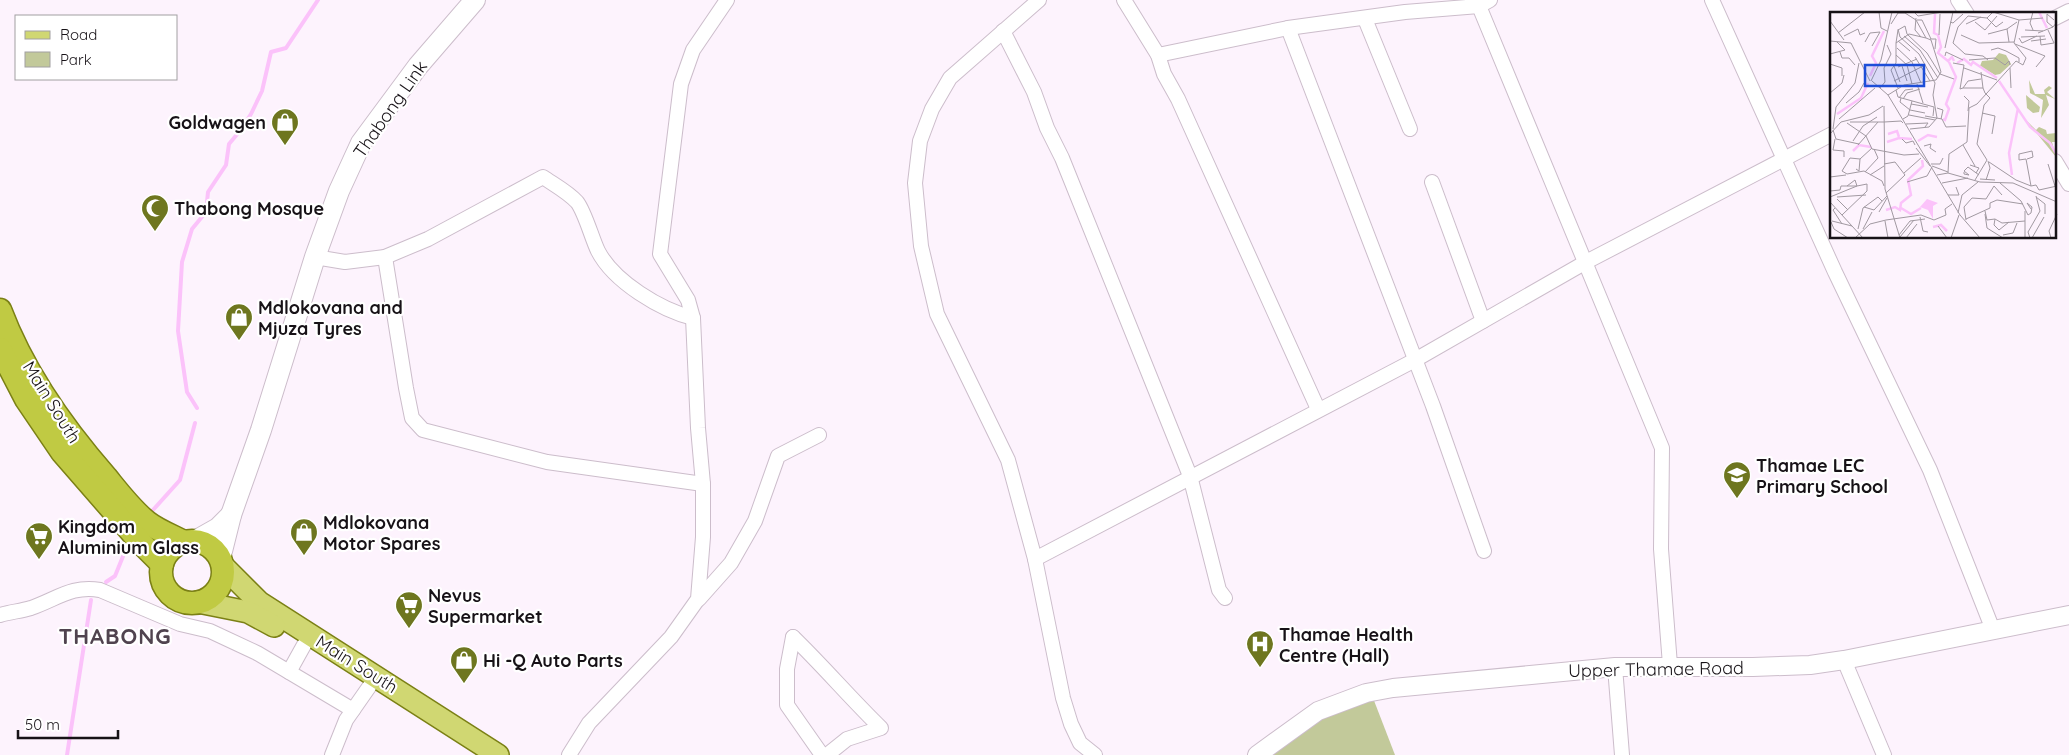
<svg xmlns="http://www.w3.org/2000/svg" width="2069" height="755" font-family="Quicksand,sans-serif">
	<style>
		.green { fill: #c2c99a }
		.lines { fill: none; stroke-linecap: round; stroke-linejoin: round }
		.stream { stroke: #fbc2fa; stroke-width: 4 }
		.minor-casing { stroke: #ccbdcb; stroke-width: 16 }
		.tertiary-casing { stroke: #ccbdcb; stroke-width: 20 }
		.secondary-casing { stroke: #ccbdcb; stroke-width: 22 }
		.primary-casing { stroke: #7b8015; stroke-width: 24 }
		.trunk-casing { stroke: #7b8015; stroke-width: 25 }
		.minor { stroke: #fff; stroke-width: 14 }
		.tertiary { stroke: #fff; stroke-width: 18 }
		.secondary { stroke: #fff; stroke-width: 20 }
		.primary { stroke: #d0d772; stroke-width: 21 }
		.trunk { stroke: #c0ca43; stroke-width: 22 }
		.labels { text-anchor: middle; dominant-baseline: central; stroke-width: 4.5; stroke-linejoin: round; paint-order: stroke }
		.street-label { font-size: 18px; fill: #171217; stroke: #fff }
		.poi-label { font-size: 18px; font-weight: bold; fill: #171217; stroke: #fff; text-anchor: start }
		.district-label { font-size: 22px; font-weight: bold; letter-spacing: 1px; fill: #50434f; stroke: #fff }
		.inset-river { fill: none; stroke: #fbc2fa; stroke-width: 2.5 }
		.inset-road { fill: none; stroke: #a199a1; stroke-width: 1 }
		.view { fill: #1d4ed8; fill-opacity: 0.15; stroke: #1d4ed8; stroke-width: 2.5 }
		.inset-edge { fill: none; stroke: #171217; stroke-width: 2.5 }
	</style>
	<rect width="100%" height="100%" fill="#fdf3fd"/>
	<polygon class="green" points="1373,698 1395,755 1272,755 1316,721"/>
	<g class="lines">
		<g class="stream">
			<polyline points="197,408 187,392 178,331 182,262 192,229 206,212 208,192 226,165 229,144 239,132 251,114 262,91 271,52 286,48 318,0"/>
			<polyline points="153,510 180,480 195,423"/>
			<polyline points="106,582 115,576 126,549"/>
			<polyline points="67,755 91,600"/>
		</g>
		<g class="minor-casing">
			<g id="minor">
				<polyline points="1039,0 950,78 932,109 920,141 915,183 921,246 937,314 1008,460 1035,559 1063,698 1071,724 1080,743 1095,755"/>
				<polyline points="1124,0 1158,55 1164,74 1178,99 1318,409"/>
				<polyline points="1472,0 1479,6 1662,448 1661,549 1670,665"/>
				<polyline points="1712,0 1835,272 1930,470 1993,630"/>
				<polyline points="1958,0 1967,14"/>
				<polyline points="2055,18 2069,11"/>
				<polyline points="1365,19 1410,129"/>
				<polyline points="1288,28 1433,406 1484,551"/>
				<polyline points="1003,31 1034,92 1047,128 1062,158 1190,476 1219,590 1225,598"/>
				<polyline points="1158,55 1288,28 1405,12 1479,6 1490,0"/>
				<polyline points="2055,161 2069,184"/>
				<polyline points="1432,182 1483,321"/>
				<path d="M315,257L345,262L385,257L428,239L543,177C553,184 568,192 577,202C585,212 592,239 598,251C614,282 661,310 693,318"/>
				<polyline points="385,257 406,388 412,418 423,430 547,462 703,484"/>
				<polyline points="1035,559 1415,360 1586,262 1832,134"/>
				<polyline points="699,599 731,563 755,521 778,456 819,435"/>
				<path d="M0,615C10,612 21,611 31,608C57,599 72,585 100,590L180,624L210,631L257,653L353,710"/>
				<path d="M793,637C824,667 851,699 881,728L847,739L827,755"/>
				<polyline points="793,637 787,669 787,705 822,755"/>
				<polyline points="1844,660 1884,755"/>
				<polyline points="1615,667 1622,755"/>
				<polyline points="289,672 304,645"/>
				<polyline points="332,755 346,720 369,687"/>
				<polyline points="569,755 589,723 671,637 698,599 703,537 703,484 698,428 693,318 688,300 660,254 681,84 693,50 727,0"/>
			</g>
		</g>
		<g class="tertiary-casing">
			<polyline id="tertiary" points="1257,755 1318,711 1366,693 1393,688 1615,667 1753,667 1810,665 1844,660 2069,615"/>
		</g>
		<g class="secondary-casing">
			<g id="secondary">
				<polyline points="195,541 218,528 231,515"/>
				<polyline points="220,559 231,515 261,430 315,257 339,191 361,143 418,66 475,0"/>
			</g>
		</g>
		<g class="primary-casing">
			<g id="primary">
				<polyline points="223,566 259,602 498,755"/>
				<polyline points="198,602 248,612 274,626"/>
			</g>
		</g>
		<g class="trunk-casing">
			<g id="trunk">
				<path d="M0,310C23,371 63,428 106,477C119,493 131,509 147,522C157,530 172,536 184,542"/>
				<polyline points="0,349 26,399 62,452 142,544 162,564"/>
				<circle cx="192" cy="572" r="31"/>
			</g>
		</g>
		<use href="#minor" class="minor"/>
		<use href="#tertiary" class="tertiary"/>
		<use href="#secondary" class="secondary"/>
		<use href="#primary" class="primary"/>
		<use href="#trunk" class="trunk"/>
	</g>
	<defs>
		<g id="shop-pin" transform="scale(1.4375)"><path d="M0 17L-7.5 6A9.5 9.5 0 1 1 7.5 6Z" fill="#6e761f" stroke="#fff"/><path d="M-5-2.5h2.3a2.7 3.5 0 0 1 5.4 0H5L5.5 6h-11ZM-1.5-2.5h3a1.5 2.3 0 0 0-3 0Z" fill="#fff"/></g>
		<g id="mosque-pin" transform="scale(1.4375)"><path d="M0 17L-7.5 6A9.5 9.5 0 1 1 7.5 6Z" fill="#6e761f" stroke="#fff"/><path d="M3.5-4.9A6 6 0 1 0 3.5 4.9A5 5 0 1 1 3.5-4.9Z" fill="#fff"/></g>
		<g id="school-pin" transform="scale(1.4375)"><path d="M0 17L-7.5 6A9.5 9.5 0 1 1 7.5 6Z" fill="#6e761f" stroke="#fff"/><path d="M0-5L7-2L0 1L-7-2ZM-4 1L0 2.5L4 1V4Q0 6-4 4Z" fill="#fff"/></g>
		<g id="supermarket-pin" transform="scale(1.4375)"><path d="M0 17L-7.5 6A9.5 9.5 0 1 1 7.5 6Z" fill="#6e761f" stroke="#fff"/><path d="M-6-5.5h2.5l.6 2H6L4.5 2H-2.5L-4.4-4H-6ZM-1.5 3.2a1.3 1.3 0 1 0 .1 0ZM3 3.2a1.3 1.3 0 1 0 .1 0Z" fill="#fff"/></g>
		<g id="hospital-pin" transform="scale(1.4375)"><path d="M0 17L-7.5 6A9.5 9.5 0 1 1 7.5 6Z" fill="#6e761f" stroke="#fff"/><path d="M-5-5h3v3.5h4V-5h3V5h-3V1.5h-4V5h-3Z" fill="#fff"/></g>
	</defs>
	<g fill-rule="evenodd">
		<use href="#shop-pin" x="285" y="122"/>
		<use href="#mosque-pin" x="155" y="208"/>
		<use href="#shop-pin" x="239" y="317"/>
		<use href="#school-pin" x="1737" y="475"/>
		<use href="#shop-pin" x="304" y="532"/>
		<use href="#supermarket-pin" x="39" y="536"/>
		<use href="#supermarket-pin" x="409" y="605"/>
		<use href="#hospital-pin" x="1260" y="644"/>
		<use href="#shop-pin" x="464" y="660"/>
	</g>
	<g class="labels">
		<g class="street-label">
			<text transform="translate(390 109) rotate(-55)">Thabong Link</text>
			<text transform="translate(52 402) rotate(58)">Main South</text>
			<text transform="translate(357 664) rotate(32)">Main South</text>
			<text transform="translate(1656 669) rotate(-1)">Upper Thamae Road</text>
		</g>
		<g class="poi-label">
			<text x="266" y="122" text-anchor="end">Goldwagen</text>
			<text x="174" y="208">Thabong Mosque</text>
			<text x="258" y="307">Mdlokovana and<tspan x="258" dy="21">Mjuza Tyres</tspan></text>
			<text x="1756" y="465">Thamae LEC<tspan x="1756" dy="21">Primary School</tspan></text>
			<text x="323" y="522">Mdlokovana<tspan x="323" dy="21">Motor Spares</tspan></text>
			<text x="58" y="526">Kingdom<tspan x="58" dy="21">Aluminium Glass</tspan></text>
			<text x="428" y="595">Nevus<tspan x="428" dy="21">Supermarket</tspan></text>
			<text x="1279" y="634">Thamae Health<tspan x="1279" dy="21">Centre (Hall)</tspan></text>
			<text x="483" y="660">Hi -Q Auto Parts</text>
		</g>
		<g class="district-label">
			<text x="115" y="636">THABONG</text>
		</g>
	</g>
	<g transform="translate(1830 12)">
		<rect width="226" height="226" fill="#fdf3fd"/>
		<path d="M169,41L176,43L181,52L170,62L165,63L150,54L152,49L163,48ZM199,68L205,82H215L214,78L219,74L222,76L217,80L225,87L216,83L219,93L211,106L213,88L200,81ZM196,83L210,95L209,100L203,101L197,96ZM195,107L206,118L209,115L216,118L217,122L226,121V130H222L226,145Z" fill="#c2c99a"/>
		<path d="M97,187L108,191L103,194V207L98,198L90,195Z" fill="#fbc2fa"/>
		<path class="inset-river" d="M209,0L217,16M105,2L104,21L108,23L111,35L108,41L118,49L122,45L124,49M127,51L134,47L141,53L143,50L167,66M40,64L46,51L42,44L54,19M169,69L200,115L220,131L227,143M7,102L31,86L38,71M113,107L115,108L119,97L116,92L126,65L119,50M58,122L67,119L69,125M88,129L98,123L107,125M57,130L69,126L82,127M23,139L29,133L41,135M182,163L179,141L188,96M71,196L81,202L91,196M56,198L65,195L70,198L71,191L81,183L78,168L93,154L92,148M103,215L111,213L117,219"/>
		<path class="inset-road" d="M49,0L51,16L57,19M84,0L88,4L112,0M163,0L189,8M203,0L200,11L203,18M86,6L85,18L91,25M157,6L166,15L173,10M87,8H92L101,27M189,8L213,6M0,9L14,28M120,10L123,11L133,2M145,10L155,18L167,4M136,12L151,5M223,15L217,10V2L224,8M68,17L70,25L89,42L105,71L103,83L107,106L99,115L80,117M195,18L213,19L208,21M213,19L223,15L227,10M8,21L35,0M158,22L177,17M109,23L110,2M131,23L149,31L184,30M14,24L28,17L30,23L35,21M74,24L90,38L108,66M210,24L211,33L224,31L218,18M191,25L215,24M189,26L192,31L207,24M100,27H106L105,37M0,29L21,31L40,69M68,29L80,39M201,29L216,27M35,30L40,21L50,20M179,30L177,17L187,10M66,31L68,18L75,14L77,22L97,41L110,62L124,67M185,32L215,44L206,55M42,34L50,20M67,36L82,50L91,71M115,36L123,0M161,38L168,36L176,39L189,46V50M10,40L12,46H19L25,53M0,42L15,38L7,30M66,43L77,53L82,72M115,44L116,40L133,48M85,45L100,69M139,48L165,46L175,53L179,49L180,53M158,48L153,44L135,42L123,31L128,15L138,4L157,6L163,0M123,51L134,53L130,77L133,76M0,52L12,56V64M64,54L70,70M72,54L77,69M68,55L87,47M134,56L167,68M180,56L181,76M151,60L153,76M41,69L51,48L62,0M42,69L58,83L130,203L150,226M64,69L95,53M87,72L93,91M50,76L55,70L54,56L61,42L57,33M68,76L61,58L66,51V31L79,22L96,26M133,76H153L155,81M133,76L138,69L151,67M66,78L68,85L104,95L103,104M0,81L12,71L14,63M58,83L74,73L106,68L111,60L101,28L96,26L86,8L75,1H68L61,12M134,84L139,89L138,99M69,86L75,78L83,77M71,86L70,90L80,98M73,87L77,81L90,77M16,91L29,80L34,71M81,92L98,95M54,94L55,177L70,226M107,96L113,98L111,107M80,98L95,101M152,101L165,104L162,122M79,103L105,108M95,104L112,107L116,115L136,114M9,107L45,76M73,107L78,104L82,89M20,110H54M54,110L71,109L73,111M17,111L36,124L42,137L74,143L89,142M76,112L98,111L95,115M3,117L6,95L25,71L29,51M3,118L6,127L29,132M0,122L11,110L39,103L53,94M5,127L3,138L14,139V145M72,127L76,131L83,129L85,133M23,129L33,114L47,105M28,133L48,110M133,133L145,154M94,134L101,132L100,136L106,140M86,136L100,154M196,147L189,148V142L202,139L203,145L197,147M196,147L201,174M159,150L186,168L201,174L206,173L209,178L227,174M54,152L65,150L75,163L56,181M101,152H110L113,146M218,152L225,174M140,153L149,156L146,161M102,154L118,160M26,157L29,159L30,147M35,160L48,146L44,137M134,160V162L139,163L134,159L138,155L149,163M74,161L91,146M118,161L119,142L137,130L139,96L147,92L186,49L193,53L196,46L184,31L189,8M17,162L12,159L20,146L30,147L42,136M17,162L34,159L52,169L54,174M40,163L54,154M107,163L118,161L150,170L183,171L227,190M0,165L16,163M150,167L165,168M145,168L157,148L147,132L154,93L160,86L155,81M156,168L160,156L158,149M77,170L97,164L102,155M112,171L138,166M170,171L191,189L198,203L201,201L202,195L197,191L201,197M0,179L10,178L11,174H27M118,183H129L126,175M0,185L27,174M7,185L36,183M206,185L215,192V202M7,187L18,198M0,190L33,226M34,195L44,198L57,184M5,196L3,198L12,212M155,199L157,208L165,207L164,213L169,218L179,210M195,199V226M49,200L57,186M128,201L132,183L148,170M155,202L157,216L173,226M12,203L37,179V172L27,174L25,168L17,174M90,205L93,219L98,220M136,207L160,196V191L167,188L193,192M165,207L172,211L195,209M136,208L134,195L142,186L156,187L164,174L172,183M2,209L22,214M55,209L58,226M1,210L4,217L18,226M108,214L117,226M28,217L33,196L48,185L52,189M33,217L42,200M69,223L80,209L95,207M173,223L183,221L187,211M70,225L84,208M25,226L40,212L56,208L91,203L104,208L116,203L115,197L122,192M76,226L87,212M121,226L129,203M200,226L198,220L210,199L206,184M202,226L214,205M221,226L219,219L227,202"/>
		<path class="view" d="M35,53H94V74H35Z"/>
		<rect width="226" height="226" class="inset-edge"/>
	</g>
	<rect x="15" y="15" width="162" height="65" fill="#ffffff" stroke="#a2a0a2"/>
	<rect x="25" y="31" width="25" height="8" fill="#d0d772" stroke="#a2a0a2"/>
	<text x="60" y="40" font-size="15" fill="#171217">Road</text>
	<rect x="25" y="52" width="25" height="15" fill="#c2c99a" stroke="#a2a0a2"/>
	<text x="60" y="65" font-size="15" fill="#171217">Park</text>
	<path d="M18 730v8h100v-8" fill="none" stroke="#171217" stroke-width="2.5"/>
	<text x="25" y="730" font-size="15" fill="#171217" stroke="#ffffff" stroke-width="4" paint-order="stroke">50 m</text>
</svg>
